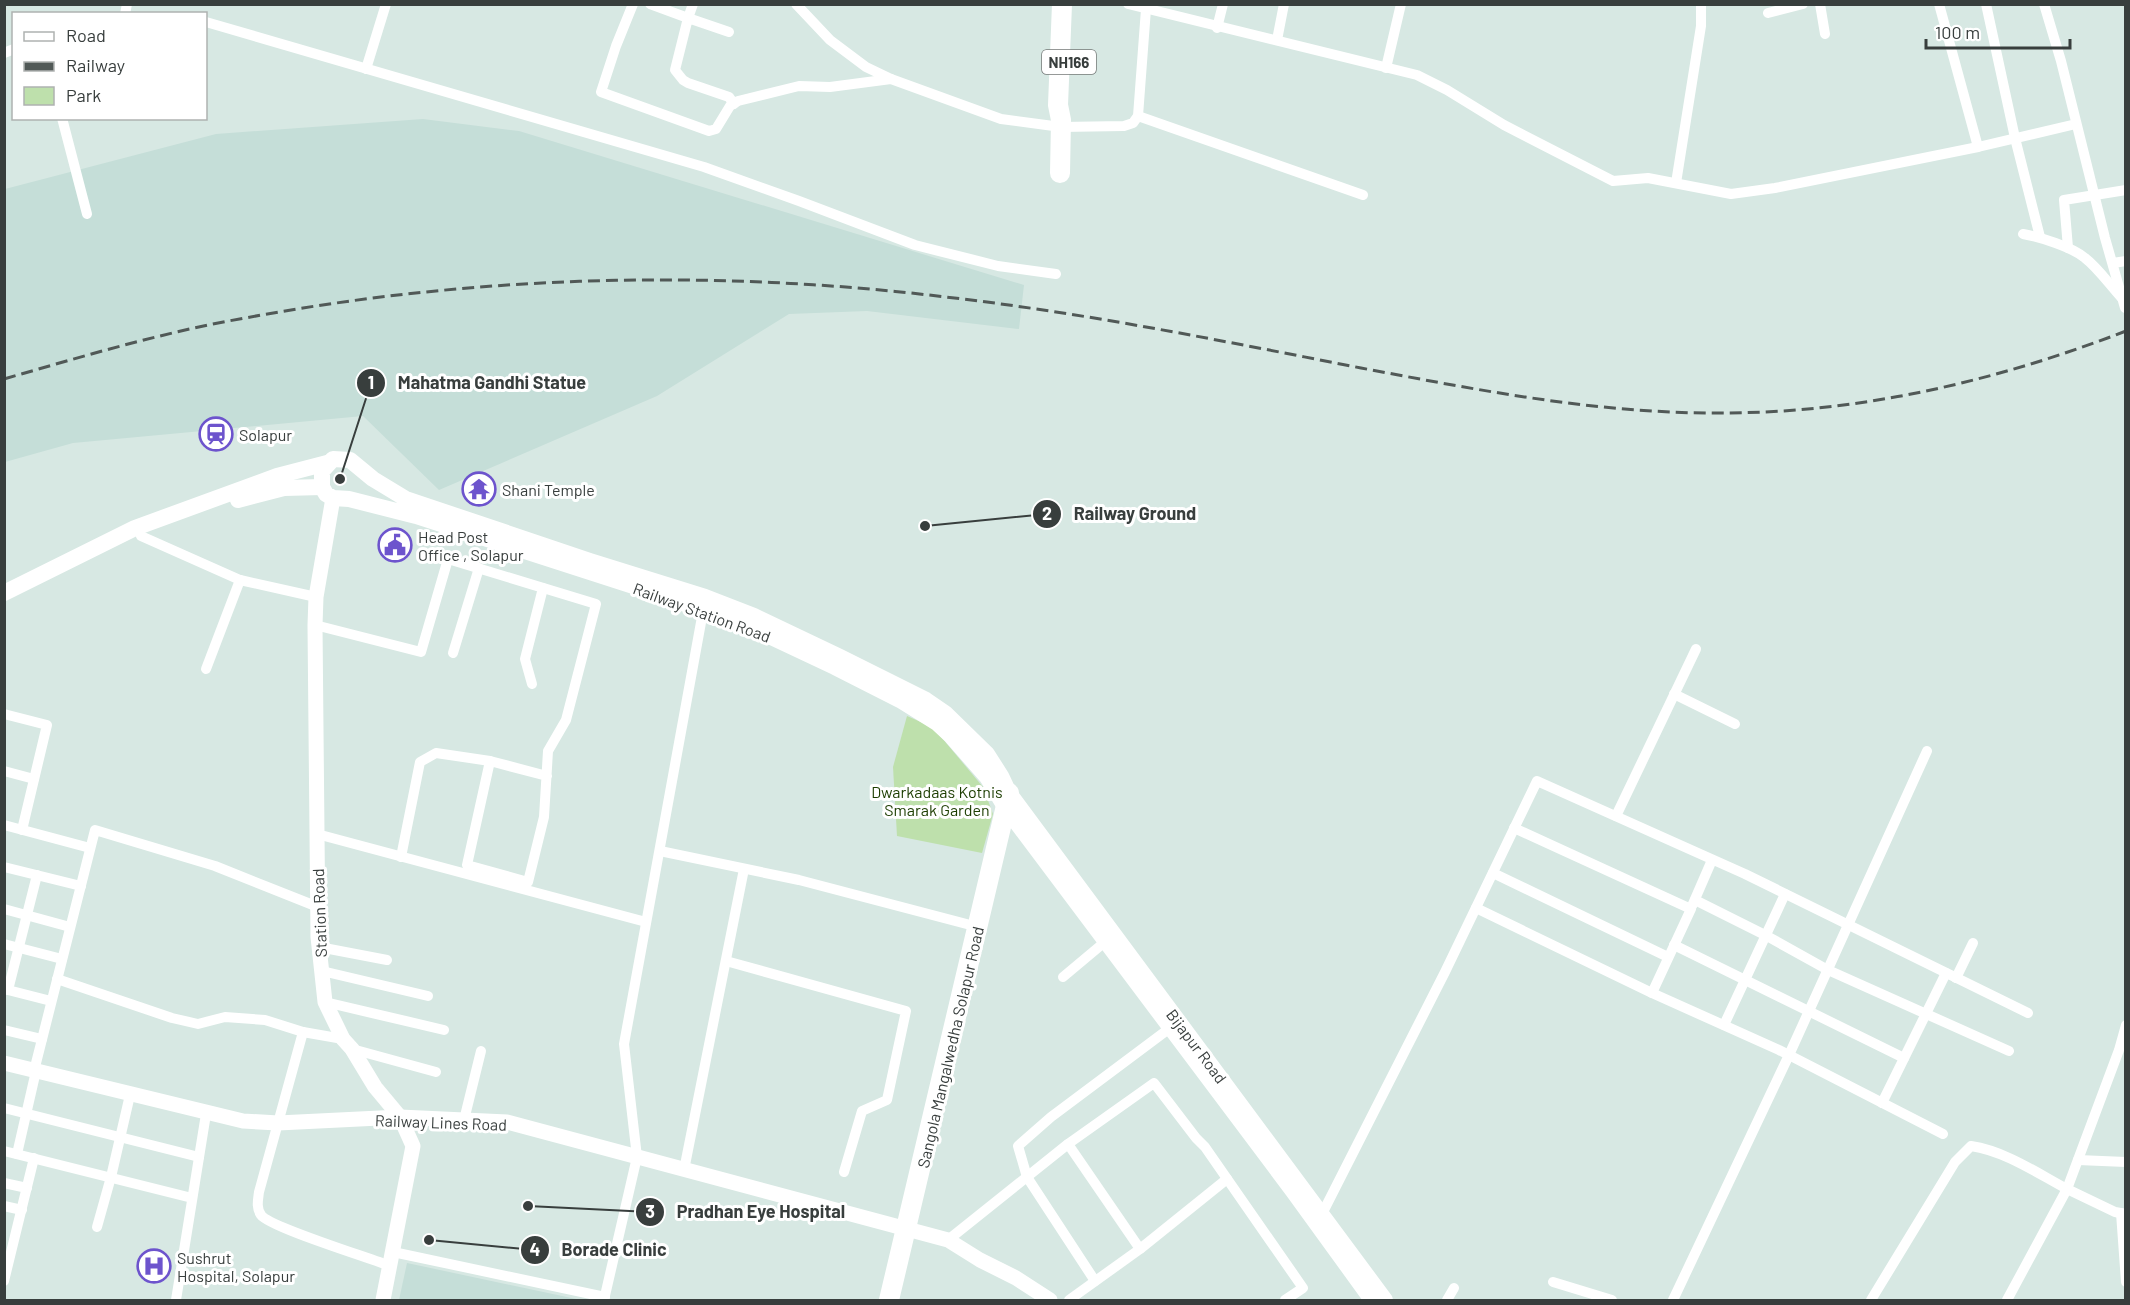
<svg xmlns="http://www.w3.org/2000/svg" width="2130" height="1305" font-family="Barlow,sans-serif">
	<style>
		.built { fill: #c5ded8 }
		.green { fill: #bee0ac }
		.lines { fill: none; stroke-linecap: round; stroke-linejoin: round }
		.street { stroke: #fff; stroke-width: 10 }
		.secondary { stroke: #fff; stroke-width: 15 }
		.primary { stroke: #fff; stroke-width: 16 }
		.highway { stroke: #fff; stroke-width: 20 }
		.rail { stroke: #515957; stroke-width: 3; stroke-dasharray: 12 6; stroke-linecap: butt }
		.labels { text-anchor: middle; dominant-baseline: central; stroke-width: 6; stroke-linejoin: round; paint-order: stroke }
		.shield { fill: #fff; stroke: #747877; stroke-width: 1.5 }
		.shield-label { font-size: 15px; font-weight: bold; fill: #383e3d }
		.poi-label { font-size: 16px; fill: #383e3d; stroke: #fff; text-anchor: start }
		.street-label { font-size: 16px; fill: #383e3d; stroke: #fff }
		.park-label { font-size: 16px; fill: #1c3d00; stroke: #fff }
		.leader { fill: none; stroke: #383e3d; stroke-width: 2 }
		.callout-dot { fill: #383e3d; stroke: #fff; stroke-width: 2 }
		.mark-label { font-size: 18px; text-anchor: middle; font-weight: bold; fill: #fff }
		.callout-label { font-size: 18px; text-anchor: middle; font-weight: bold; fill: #383e3d; stroke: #fff; stroke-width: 6; stroke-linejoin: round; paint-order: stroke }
	</style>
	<rect width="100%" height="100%" fill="#d7e8e3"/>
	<g class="built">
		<polygon points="423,119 519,131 1024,285 1019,329 867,311 789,314 657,396 439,490 363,416 73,443 5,462 5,189 216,134"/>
		<polygon points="407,1263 581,1300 399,1300"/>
	</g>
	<polygon class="green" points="907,716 930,726 942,738 983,787 993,814 982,853 897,836 893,767"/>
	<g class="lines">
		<g class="street">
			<polyline points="633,4 616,46 601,92 709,131 716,129 730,106 738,101 799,86 830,87 891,79"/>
			<polyline points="650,4 688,18 693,4"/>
			<polyline points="796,4 830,40 866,67 891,79 1001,119 1061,127 1124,126 1133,123 1138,116 1146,9"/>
			<polyline points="1128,4 1417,75 1447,90 1504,125 1613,181 1648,178 1731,194 1775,188 1978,147 2076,124"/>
			<polyline points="1820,4 1825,34"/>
			<polyline points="1939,4 1978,147"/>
			<polyline points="1986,4 2015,138 2040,237"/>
			<polyline points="2044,4 2061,61 2105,238 2125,308"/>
			<polyline points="1768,13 1803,4"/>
			<polyline points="125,14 127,4"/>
			<polyline points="206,22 704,167 799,201 915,245 998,266 1056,274"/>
			<polyline points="1217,28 1223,4"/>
			<polyline points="729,32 688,18 675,70 683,80 688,83 729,97 734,104"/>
			<polyline points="1277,40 1284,4"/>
			<polyline points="4,53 14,49"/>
			<polyline points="1386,68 1401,4"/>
			<polyline points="366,69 386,4"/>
			<polyline points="1138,116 1363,195"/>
			<polyline points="62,118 87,214"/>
			<polyline points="1676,183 1701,26 1701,4"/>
			<path d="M2023,234C2040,237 2072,247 2085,258C2098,268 2109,284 2121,297"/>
			<polyline points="2068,248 2064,200 2126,190"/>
			<polyline points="2113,263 2126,261"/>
			<polyline points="141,536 240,580 316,597"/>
			<polyline points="315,625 421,652 448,559 596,604 566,720 548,751 544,817 528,882 467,865 490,761 547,776"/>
			<polyline points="453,653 479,568"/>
			<polyline points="206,669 240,580"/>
			<polyline points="532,684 525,659 543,588"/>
			<polyline points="1674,694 1735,724"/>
			<polyline points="4,714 47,725 22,830"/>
			<polyline points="4,771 34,779"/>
			<polyline points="1616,816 1696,649"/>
			<polyline points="4,825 90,848"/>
			<polyline points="1514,828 1691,909 1652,993"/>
			<polyline points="317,834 646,922"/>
			<polyline points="660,851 799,880 978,927"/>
			<polyline points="401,857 420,762 436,753 490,761"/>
			<polyline points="4,867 81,886"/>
			<polyline points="1493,873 1668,957"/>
			<polyline points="1695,900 1765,935 1828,970 2009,1051"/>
			<polyline points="1692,906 1712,860"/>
			<polyline points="1476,908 1652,993 1779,1050 1943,1134"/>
			<polyline points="4,909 70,927"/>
			<polyline points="4,944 62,959"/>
			<polyline points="1674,945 1904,1058"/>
			<polyline points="319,947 387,960"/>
			<polyline points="726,961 906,1011 887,1100 862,1111 844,1172"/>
			<polyline points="322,971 428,996"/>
			<polyline points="1063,977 1106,941"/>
			<polyline points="1956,978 1973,943"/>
			<polyline points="57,979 172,1018 198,1024 225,1017 265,1020 303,1032 343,1039"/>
			<polyline points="4,989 51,1001"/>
			<polyline points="8,990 37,875"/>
			<polyline points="325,1002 444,1030"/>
			<polyline points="1724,1025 1785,894"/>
			<polyline points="2126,1025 2119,1050 2067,1189 2115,1212 2126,1214"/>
			<polyline points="4,1030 42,1039"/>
			<path d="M303,1032L259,1192C258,1200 256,1208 261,1215C269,1227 370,1258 390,1266"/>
			<polyline points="352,1049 436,1072"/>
			<polyline points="34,1071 95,830 215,866 318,907"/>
			<polyline points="1882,1103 1946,973"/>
			<polyline points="4,1108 199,1157"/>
			<polyline points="464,1120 481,1051"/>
			<polyline points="1068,1144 1140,1249"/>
			<polyline points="4,1151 192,1198"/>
			<polyline points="17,1154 36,1071"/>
			<polyline points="2078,1160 2126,1162"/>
			<polyline points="684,1170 744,869"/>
			<polyline points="4,1183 27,1188"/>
			<polyline points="4,1206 22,1210"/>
			<polyline points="2121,1213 2126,1282"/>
			<polyline points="1322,1214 1445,972 1537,781 1745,874 2028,1013"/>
			<polyline points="97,1227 111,1177 130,1095"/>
			<polyline points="948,1240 1068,1144 1154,1083 1196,1138 1205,1147 1303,1288 1285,1300"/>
			<polyline points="393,1252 605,1297"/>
			<polyline points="4,1281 34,1158"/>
			<polyline points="1095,1281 1027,1177 1018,1146 1051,1117 1174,1025"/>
			<polyline points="1553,1282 1612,1300"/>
			<polyline points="176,1300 206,1114"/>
			<polyline points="604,1300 637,1157 624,1044 704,606"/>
			<polyline points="1069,1300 1140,1249 1227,1179"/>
			<polyline points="1447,1300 1454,1288"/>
			<polyline points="1673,1300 1789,1055 1927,751"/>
			<path d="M1871,1300L1955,1162L1971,1146C2005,1151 2037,1173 2067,1189L2007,1300"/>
		</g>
		<g class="secondary">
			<polyline points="333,498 316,597 315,625 318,937 325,1002 343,1039 352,1049 375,1087 400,1117 413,1146 383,1300"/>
			<polyline points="4,1063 243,1121 278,1123 400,1117 507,1122 948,1240 980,1260 1016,1278 1050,1300"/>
		</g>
		<g class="primary">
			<polyline points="238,500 284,488 322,487"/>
			<polyline points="4,593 135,528 277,476 327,463"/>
			<polyline points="1372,1300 1293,1191 1005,807 987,777 951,736 937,723 900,700 835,667 765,634 667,597 416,516 349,499 333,498 326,494 322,487 322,471 333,459 350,460 373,479 406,499 590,561 705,597 754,616 840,657 926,700 945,713 987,754 1001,776 1009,793 1385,1300"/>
		</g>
		<g class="highway">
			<polyline points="1060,173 1061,120 1058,105 1062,4"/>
			<polyline points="889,1300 1009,793"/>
		</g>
		<path class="rail" d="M4,379C84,356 164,332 245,318C476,275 713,269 946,297C1085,313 1223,341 1361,368C1478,390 1595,413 1714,413C1856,414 1994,382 2126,331"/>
	</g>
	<defs>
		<g id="station-ring" transform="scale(1.725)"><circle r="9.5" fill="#fff" stroke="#6d54cd" stroke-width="1.5"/><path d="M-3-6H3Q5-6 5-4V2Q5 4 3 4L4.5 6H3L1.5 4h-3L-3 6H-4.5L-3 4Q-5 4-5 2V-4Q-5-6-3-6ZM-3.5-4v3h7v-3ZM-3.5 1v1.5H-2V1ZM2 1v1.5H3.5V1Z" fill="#6d54cd"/></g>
		<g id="temple-ring" transform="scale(1.725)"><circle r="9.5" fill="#fff" stroke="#6d54cd" stroke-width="1.5"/><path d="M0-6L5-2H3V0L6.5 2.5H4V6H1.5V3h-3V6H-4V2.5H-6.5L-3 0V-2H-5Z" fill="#6d54cd"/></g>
		<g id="civic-ring" transform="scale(1.725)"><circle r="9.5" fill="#fff" stroke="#6d54cd" stroke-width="1.5"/><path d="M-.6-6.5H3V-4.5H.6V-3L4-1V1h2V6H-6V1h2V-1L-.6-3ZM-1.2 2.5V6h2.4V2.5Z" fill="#6d54cd"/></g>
		<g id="hospital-ring" transform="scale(1.725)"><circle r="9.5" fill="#fff" stroke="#6d54cd" stroke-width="1.5"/><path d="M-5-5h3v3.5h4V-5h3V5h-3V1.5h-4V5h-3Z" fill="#6d54cd"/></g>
	</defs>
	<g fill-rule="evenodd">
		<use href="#station-ring" x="216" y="434"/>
		<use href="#temple-ring" x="479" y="489"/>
		<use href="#civic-ring" x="395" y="545"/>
		<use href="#hospital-ring" x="154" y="1266"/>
	</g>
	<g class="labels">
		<rect class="shield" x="1042" y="50" width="54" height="24" rx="4.5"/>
		<g class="shield-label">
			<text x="1069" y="62">NH166</text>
		</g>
		<g class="poi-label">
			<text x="239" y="434">Solapur</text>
			<text x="502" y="489">Shani Temple</text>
			<text x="418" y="536">Head Post<tspan x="418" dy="18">Office , Solapur</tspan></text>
			<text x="177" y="1257">Sushrut<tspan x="177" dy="18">Hospital, Solapur</tspan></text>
		</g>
		<g class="street-label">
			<text transform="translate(702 612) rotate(20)">Railway Station Road</text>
			<text transform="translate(319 913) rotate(-92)">Station Road</text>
			<text transform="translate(1197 1046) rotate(53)">Bijapur Road</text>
			<text transform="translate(950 1047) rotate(-77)">Sangola Mangalwedha Solapur Road</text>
			<text transform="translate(441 1122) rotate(2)">Railway Lines Road</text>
		</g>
		<g class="park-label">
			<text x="937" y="791">Dwarkadaas Kotnis<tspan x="937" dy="18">Smarak Garden</tspan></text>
		</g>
	</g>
	<path class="leader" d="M340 479L371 383M925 526L1047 514M528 1206L650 1212M429 1240L535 1250"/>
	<g class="callout-dot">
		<circle cx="340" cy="479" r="6"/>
		<circle cx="925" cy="526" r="6"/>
		<circle cx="528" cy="1206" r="6"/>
		<circle cx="429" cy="1240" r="6"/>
		<circle cx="371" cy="383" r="15"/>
		<circle cx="1047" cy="514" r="15"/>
		<circle cx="650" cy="1212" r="15"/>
		<circle cx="535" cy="1250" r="15"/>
	</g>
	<g class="mark-label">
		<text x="371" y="389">1</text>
		<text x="1047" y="520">2</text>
		<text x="650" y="1218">3</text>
		<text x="535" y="1256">4</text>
	</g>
	<g class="callout-label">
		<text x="492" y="389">Mahatma Gandhi Statue</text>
		<text x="1135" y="520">Railway Ground</text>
		<text x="761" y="1218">Pradhan Eye Hospital</text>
		<text x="614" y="1256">Borade Clinic</text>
	</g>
	<rect width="2130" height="1305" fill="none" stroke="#383e3d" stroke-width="12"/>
	<rect x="12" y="12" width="195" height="108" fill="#ffffff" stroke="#afb2b1" stroke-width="1.5"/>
	<rect x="24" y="32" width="30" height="9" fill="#ffffff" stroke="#afb2b1" stroke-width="1.5"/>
	<text x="66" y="42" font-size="18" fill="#383e3d">Road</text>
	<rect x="24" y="62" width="30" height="9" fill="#515957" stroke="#afb2b1" stroke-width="1.5"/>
	<text x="66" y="72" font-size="18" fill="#383e3d">Railway</text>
	<rect x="24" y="87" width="30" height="18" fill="#bee0ac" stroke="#afb2b1" stroke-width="1.5"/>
	<text x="66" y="102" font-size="18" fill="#383e3d">Park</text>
	<path d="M1926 39v9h144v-9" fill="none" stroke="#383e3d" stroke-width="3"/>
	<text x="1935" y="39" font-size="18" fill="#383e3d" stroke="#ffffff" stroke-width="4.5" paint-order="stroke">100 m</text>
</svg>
